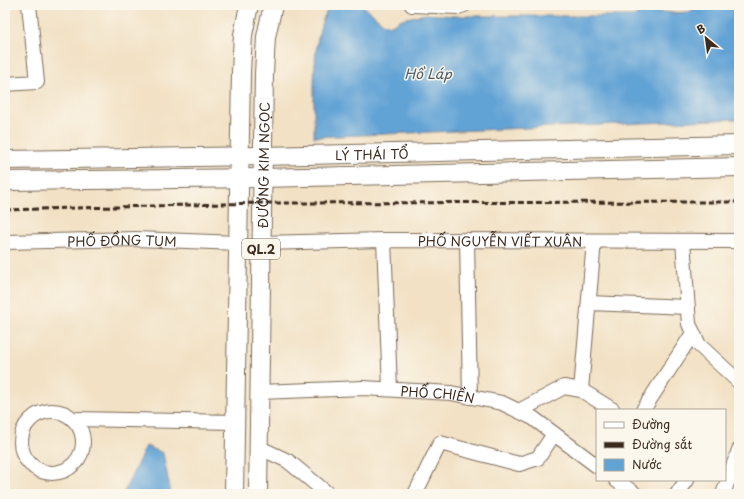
<svg xmlns="http://www.w3.org/2000/svg" width="744" height="499" font-family="'Playpen Sans',sans-serif">
	<style>
		.water { fill: #62a3d5; stroke: #4e667a }
		.lines { fill: none; stroke-linecap: round; stroke-linejoin: round }
		.minor-casing { stroke: #7b6a58; stroke-width: 16 }
		.major-casing { stroke: #7b6a58; stroke-width: 20 }
		.minor { stroke: #fff; stroke-width: 14 }
		.major { stroke: #fff; stroke-width: 18 }
		.rail { stroke: #3b2a1e; stroke-width: 3; stroke-dasharray: 6 3; stroke-linecap: butt }
		.labels { text-anchor: middle; dominant-baseline: central; stroke-width: 3; stroke-linejoin: round; paint-order: stroke }
		.shield { fill: #fbf7ec; stroke: #75685c; stroke-width: 1 }
		.shield-label { font-size: 12px; font-weight: bold; fill: #3b2a1e }
		.street-label { font-size: 13px; fill: #3b2a1e; stroke: #fbf7ec }
		.water-label { font-size: 14px; font-style: italic; fill: #4b5a67; stroke: #fbf7ec }
	</style>
	<rect width="100%" height="100%" fill="#fbf7ec"/>
	<filter id="ink" filterUnits="userSpaceOnUse"><feTurbulence type="fractalNoise" baseFrequency=".025" numOctaves="2"/><feDisplacementMap in="SourceGraphic" scale="8" xChannelSelector="R" yChannelSelector="G"/><feConvolveMatrix kernelMatrix="1 2 1 2 8 2 1 2 1" color-interpolation-filters="sRGB"/></filter>
	<filter id="wash" filterUnits="userSpaceOnUse"><feTurbulence type="fractalNoise" baseFrequency=".012" numOctaves="4" result="noise"/><feDisplacementMap in="SourceGraphic" scale="16" xChannelSelector="R" yChannelSelector="G"/><feGaussianBlur stdDeviation="0.9" result="paint"/><feColorMatrix in="noise" values="0 0 0 0 0 0 0 0 0 0 0 0 0 0 0 0 0 1.4 0 .05"/><feComposite in="paint" operator="in"/></filter>
	<g filter="url(#wash)">
		<rect width="100%" height="100%" fill="#f2e1c4"/>
		<g class="water">
			<path d="M331,5H362L383,23L389,26L402,19L426,14L456,16H636L639,9L673,13L689,12L701,5H739V119L314,137C315,102 309,32 331,5Z"/>
			<polygon points="146,446 163,453 171,494 123,494"/>
		</g>
	</g>
	<g filter="url(#ink)">
		<g class="lines">
			<g class="minor-casing">
				<g id="minor">
					<polyline points="412,5 458,7 464,5"/>
					<polyline points="5,84 37,82 29,5"/>
					<polyline points="384,240 390,389"/>
					<polyline points="467,240 470,397"/>
					<polyline points="683,241 689,324 699,345 739,382"/>
					<path id="s1" d="M5,242L136,239L238,243"/>
					<path id="s2" d="M261,243L384,240L739,241"/>
					<polyline points="589,303 688,307"/>
					<polyline points="581,390 594,241"/>
					<path id="s3" d="M259,392L363,388L451,393L502,403L533,418L597,466"/>
					<polyline points="643,410 693,333"/>
					<polyline points="519,411 564,387 581,390 613,410"/>
					<circle cx="52" cy="442" r="31"/>
					<polyline points="73,419 236,422"/>
					<polyline points="258,447 288,461 328,494"/>
					<polyline points="616,480 635,494"/>
					<polyline points="415,494 440,443 519,464 538,458 554,434"/>
					<polyline points="677,494 687,480"/>
					<polyline points="723,494 739,450"/>
				</g>
			</g>
			<g class="major-casing">
				<g id="major">
					<path id="s4" d="M5,160L262,156L739,145"/>
					<polyline points="5,181 261,178 739,167"/>
					<polyline points="234,494 241,72 243,35 249,5"/>
					<path id="s5" d="M258,494L264,74L266,37L273,5"/>
				</g>
			</g>
			<use href="#minor" class="minor"/>
			<use href="#major" class="major"/>
			<polyline class="rail" points="5,210 261,203 739,202"/>
		</g>
	</g>
	<g class="labels">
		<rect class="shield" x="242" y="239" width="38" height="20" rx="3"/>
		<g class="shield-label">
			<text x="261" y="249">QL.2</text>
		</g>
		<g class="street-label">
			<text stroke="none"><textPath href="#s4" startOffset="367">LÝ THÁI TỔ</textPath></text>
			<text stroke="none"><textPath href="#s5" startOffset="329">ĐƯỜNG KIM NGỌC</textPath></text>
			<text stroke="none"><textPath href="#s2" startOffset="239">PHỐ NGUYỄN VIẾT XUÂN</textPath></text>
			<text stroke="none"><textPath href="#s1" startOffset="117">PHỐ ĐỒNG TUM</textPath></text>
			<text stroke="none"><textPath href="#s3" startOffset="179">PHỐ CHIỀN</textPath></text>
		</g>
		<g class="water-label">
			<text x="428" y="73">Hồ Láp</text>
		</g>
	</g>
	<rect width="744" height="499" fill="none" stroke="#fbf7ec" stroke-width="20"/>
	<rect x="596" y="409" width="130" height="72" fill="#fbf7ec" stroke="#aea59a"/>
	<rect x="604" y="422" width="20" height="6" fill="#ffffff" stroke="#aea59a"/>
	<text x="632" y="429" font-size="12" fill="#3b2a1e">Đường</text>
	<rect x="604" y="442" width="20" height="6" fill="#3b2a1e" stroke="#aea59a"/>
	<text x="632" y="449" font-size="12" fill="#3b2a1e">Đường sắt</text>
	<rect x="604" y="459" width="20" height="12" fill="#62a3d5" stroke="#aea59a"/>
	<text x="632" y="469" font-size="12" fill="#3b2a1e">Nước</text>
	<g transform="translate(706 38) rotate(331)" stroke="#fbf7ec" stroke-width="3" paint-order="stroke">
	<path d="M0-3L7 15L0 10L-7 15Z" fill="#3b2a1e"/>
	<text y="-6" font-size="11" font-weight="bold" text-anchor="middle" fill="#3b2a1e">B</text>
	</g>
</svg>
